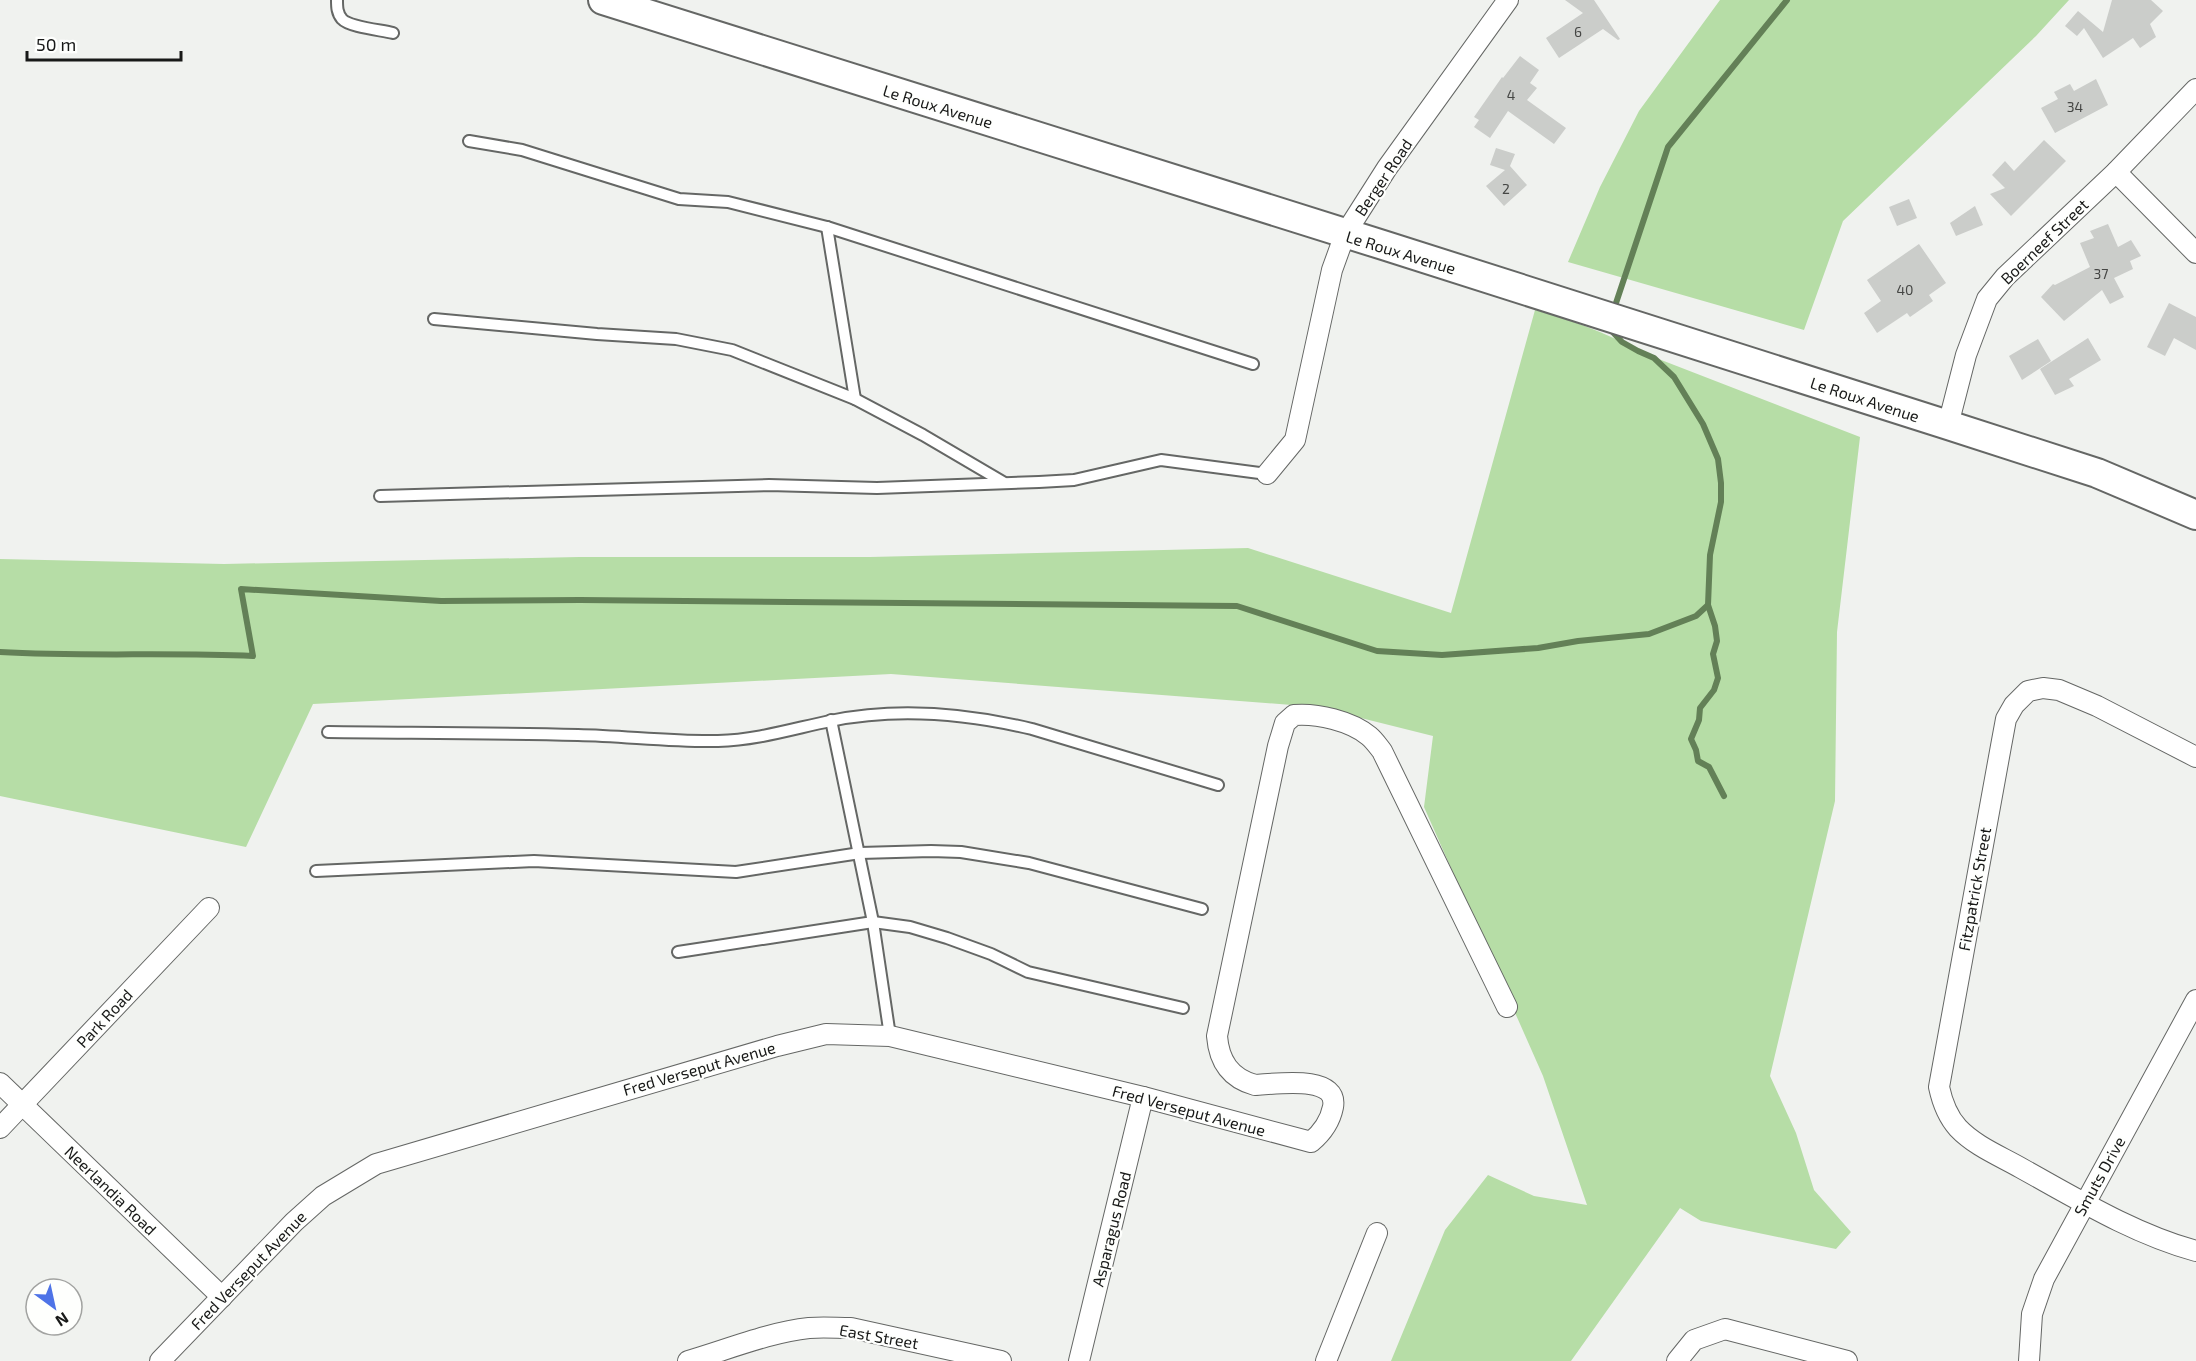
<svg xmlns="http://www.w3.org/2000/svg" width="2196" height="1361" font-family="'Exo 2',sans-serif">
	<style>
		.green { fill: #b6dda6 }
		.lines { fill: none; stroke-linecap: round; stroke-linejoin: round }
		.stream { stroke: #638057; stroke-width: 6 }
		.building { fill: #cbcdca }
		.service-casing { stroke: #656765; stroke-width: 14 }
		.minor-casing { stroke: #656765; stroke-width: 22 }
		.secondary-casing { stroke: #656765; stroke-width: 32 }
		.service { stroke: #fff; stroke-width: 10 }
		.minor { stroke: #fff; stroke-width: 20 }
		.secondary { stroke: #fff; stroke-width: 28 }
		.labels { text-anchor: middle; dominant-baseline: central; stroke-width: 4.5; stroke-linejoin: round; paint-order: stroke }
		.number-label { font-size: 14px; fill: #454644 }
		.street-label { font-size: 16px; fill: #181918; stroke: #fefffd }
	</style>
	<rect width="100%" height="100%" fill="#f0f2ef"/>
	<g class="green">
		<polygon points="1720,0 2069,0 2036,36 1843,221 1804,330 1568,262 1600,187 1639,111"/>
		<path d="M1535,310C1573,321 1604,331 1638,351L1860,437L1837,632L1835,801L1770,1076L1796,1133L1814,1190L1851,1232L1836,1249L1701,1221L1680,1208L1571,1361H1391L1445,1230L1488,1175L1534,1196L1587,1205L1543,1076L1424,807L1433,736L1317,707L891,674L313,704L246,847L0,796V559L224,564L579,557H870L1248,548L1451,613Z"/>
	</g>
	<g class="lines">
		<g class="stream">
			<polyline points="1613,312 1668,147 1787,0"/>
			<polyline points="1708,605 1715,626 1717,641 1713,654 1718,678 1714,690 1700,708 1699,720 1691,739 1696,750 1698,761 1709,767 1724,796"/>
			<path d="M0,652C84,657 168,652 253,656L241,589L441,601L580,600L1237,606L1377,651L1442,655L1538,648L1578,641L1649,634L1696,616L1708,605L1710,555L1721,502V483L1718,459L1703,424L1674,377L1654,358L1638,351L1622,342L1608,327"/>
		</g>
	</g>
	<g class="building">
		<polygon points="1565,0 1594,0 1620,39 1618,40 1603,29 1559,58 1546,38 1583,13"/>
		<polygon points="2112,0 2151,0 2163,11 2150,24 2156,37 2140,48 2133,38 2103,58 2084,28 2077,36 2065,26 2078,11 2103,32"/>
		<polygon points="1520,56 1539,70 1530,83 1537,88 1527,100 1566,128 1554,144 1508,111 1490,138 1474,127 1479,120 1474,117 1502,77 1503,78"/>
		<polygon points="2096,79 2108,105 2055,133 2041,108 2058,99 2054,92 2070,84 2074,91"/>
		<polygon points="2044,140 2066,161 2011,216 1990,194 2005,188 1992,175 2005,161 2014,171"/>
		<polygon points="1496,148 1515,154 1510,166 1527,185 1504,206 1486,186 1505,170 1490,165"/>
		<polygon points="1909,199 1917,218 1897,226 1889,207"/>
		<polygon points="1975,206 1983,225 1956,236 1950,223"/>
		<polygon points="2108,224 2118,247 2131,240 2141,256 2130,261 2133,269 2114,278 2124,297 2110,304 2102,290 2064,321 2041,297 2053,284 2055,285 2090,267 2080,243 2094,238 2090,231"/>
		<polygon points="1919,244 1946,283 1929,295 1933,301 1910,317 1907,313 1877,333 1864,313 1881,301 1867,280"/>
		<polygon points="2169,303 2196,317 2196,350 2174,338 2165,356 2147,347"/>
		<polygon points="2088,338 2101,360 2069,379 2074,386 2055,395 2040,369"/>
		<polygon points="2038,339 2051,361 2022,380 2009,356"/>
	</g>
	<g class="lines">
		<g class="service-casing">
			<g id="service">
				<path d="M337,0C337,7 337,13 342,19C349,27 381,30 393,33"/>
				<polyline points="469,141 522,150 679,199 728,202 827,227 1253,364"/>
				<polyline points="827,227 855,399"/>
				<polyline points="434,319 597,334 676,339 732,350 855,399 923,435 1003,482"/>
				<polyline points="380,496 769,485 877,488 1039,482 1074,480 1161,460 1267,474"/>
				<polyline points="831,720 873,922 890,1036"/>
				<path d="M328,732C412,733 495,733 578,735C625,736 672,742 718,741C757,740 792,729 830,721C897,707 965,713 1032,729L1218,785"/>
				<polyline points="316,871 534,861 736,872 860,853 931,851 961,852 1029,863 1202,909"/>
				<polyline points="678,952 873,922 910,927 947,938 991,954 1028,972 1183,1008"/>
			</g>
		</g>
		<g class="minor-casing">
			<g id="minor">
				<polyline points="2116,172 2196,253"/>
				<polyline points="1948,425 1966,355 1987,299 2005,277 2116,172 2196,89"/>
				<polyline points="1267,474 1295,440 1332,270 1345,234 1387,168 1508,0"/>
				<path d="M2196,757L2097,706L2059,690L2043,688L2028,691L2014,705L2006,719L2001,746L1939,1087C1942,1101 1948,1117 1958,1128C1975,1146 2000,1156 2021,1168C2077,1199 2134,1234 2196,1251"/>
				<polyline points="0,1083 222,1297"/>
				<polyline points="0,1128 209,908"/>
				<path d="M160,1361L294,1222L323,1196L376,1164L777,1046L826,1034L890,1036L1143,1097L1311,1142C1323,1132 1330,1122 1333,1107C1339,1074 1275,1084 1255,1085C1230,1078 1219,1061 1217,1036L1278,746L1285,723L1294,715C1317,713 1351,721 1369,736C1374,740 1378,746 1382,751L1507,1007"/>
				<path d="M688,1361C726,1350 770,1332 809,1328C823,1327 837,1328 851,1328L1001,1361"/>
				<polyline points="1079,1361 1143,1097"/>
				<polyline points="1326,1361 1377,1233"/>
				<polyline points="1677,1361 1694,1340 1725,1329 1847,1361"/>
				<polyline points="2029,1361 2032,1314 2044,1279 2196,1000"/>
			</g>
		</g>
		<g class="secondary-casing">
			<polyline id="secondary" points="603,0 1383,245 1948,425 2097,473 2196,515"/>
		</g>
		<use href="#service" class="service"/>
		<use href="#minor" class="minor"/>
		<use href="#secondary" class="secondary"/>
	</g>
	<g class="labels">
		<g class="number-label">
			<text x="1578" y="31">6</text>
			<text x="1511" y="94">4</text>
			<text x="2075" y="106">34</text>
			<text x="1506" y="188">2</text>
			<text x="2101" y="273">37</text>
			<text x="1905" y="289">40</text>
		</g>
		<g class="street-label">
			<text transform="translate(938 106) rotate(17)">Le Roux Avenue</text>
			<text transform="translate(1383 177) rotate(-56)">Berger Road</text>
			<text transform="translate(2044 241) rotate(-44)">Boerneef Street</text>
			<text transform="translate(1401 252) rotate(17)">Le Roux Avenue</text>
			<text transform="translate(1865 399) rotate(18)">Le Roux Avenue</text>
			<text transform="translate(1974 889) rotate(-80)">Fitzpatrick Street</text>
			<text transform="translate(104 1018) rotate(-47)">Park Road</text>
			<text transform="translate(699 1068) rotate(-16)">Fred Verseput Avenue</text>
			<text transform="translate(1189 1110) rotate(15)">Fred Verseput Avenue</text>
			<text transform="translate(2099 1176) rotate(-61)">Smuts Drive</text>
			<text transform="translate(111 1190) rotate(44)">Neerlandia Road</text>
			<text transform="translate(1111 1229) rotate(-76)">Asparagus Road</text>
			<text transform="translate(248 1270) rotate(-46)">Fred Verseput Avenue</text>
			<text transform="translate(879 1336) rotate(10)">East Street</text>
		</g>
	</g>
	<g transform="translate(54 1307) rotate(147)"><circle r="28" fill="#fefffd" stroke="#a2a3a1" stroke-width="1.5"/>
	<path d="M0-4.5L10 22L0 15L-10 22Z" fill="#4e73e7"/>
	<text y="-9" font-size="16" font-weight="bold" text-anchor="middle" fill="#181918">N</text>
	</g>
	<path d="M27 51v9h154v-9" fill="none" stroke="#181918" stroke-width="3"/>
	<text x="36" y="51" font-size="18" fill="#181918" stroke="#fefffd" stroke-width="4.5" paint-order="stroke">50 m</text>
</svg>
